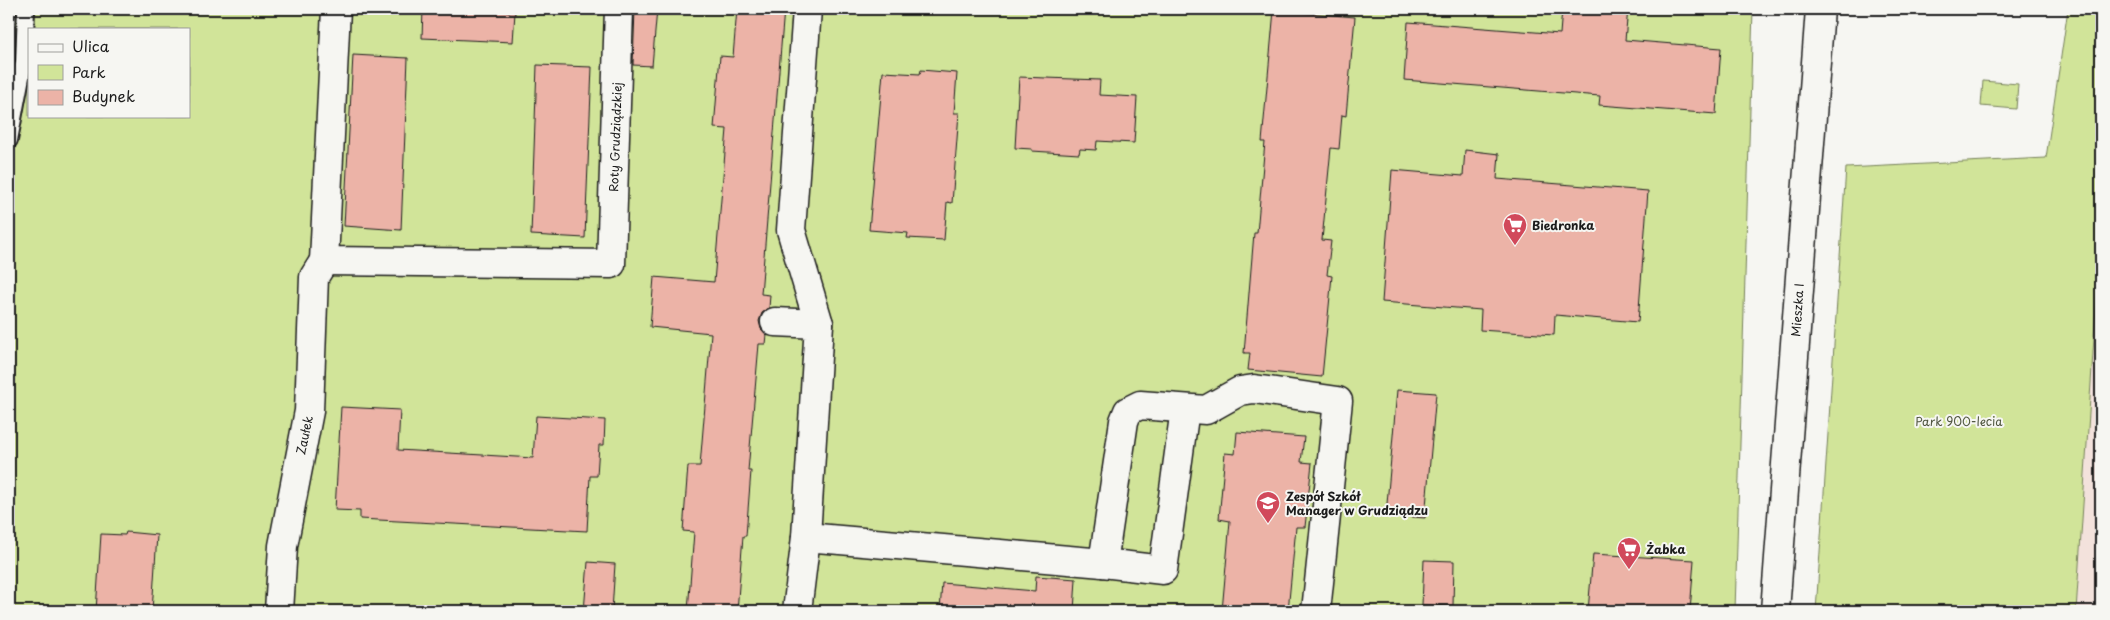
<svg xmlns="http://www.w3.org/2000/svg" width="2110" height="620" font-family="'Playpen Sans',sans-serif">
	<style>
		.built { fill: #f3e2dc }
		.green { fill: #d1e499; stroke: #76805a; fill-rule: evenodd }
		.building { fill: #ecb3a7; stroke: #1c1c1c }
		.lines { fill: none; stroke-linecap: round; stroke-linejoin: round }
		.service-casing { stroke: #1c1c1c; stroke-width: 20 }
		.minor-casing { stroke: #1c1c1c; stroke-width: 31 }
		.service { stroke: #f6f6f2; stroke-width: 16 }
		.minor { stroke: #f6f6f2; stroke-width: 28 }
		.labels { text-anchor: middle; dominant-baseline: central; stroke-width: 4; stroke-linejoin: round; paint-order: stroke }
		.street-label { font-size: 12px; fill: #1c1c1c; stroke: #f6f6f2 }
		.poi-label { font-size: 12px; font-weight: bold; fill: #1c1c1c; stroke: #f6f6f2; text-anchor: start }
		.park-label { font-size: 12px; fill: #525842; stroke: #f6f6f2 }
	</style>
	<rect width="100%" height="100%" fill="#f6f6f2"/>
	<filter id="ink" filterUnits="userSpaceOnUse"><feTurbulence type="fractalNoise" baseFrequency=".02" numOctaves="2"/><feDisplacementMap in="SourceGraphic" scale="10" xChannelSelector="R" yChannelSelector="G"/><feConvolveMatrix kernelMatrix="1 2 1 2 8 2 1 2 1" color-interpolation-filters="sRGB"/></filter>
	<g filter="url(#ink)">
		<polygon class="built" points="2101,231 2101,611 2076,611"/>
		<g class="green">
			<path d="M9,9H1753L1735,611H9ZM29,29H189V116H29Z"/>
			<polygon points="2068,9 2101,9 2101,231 2076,611 1816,611 1846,168 2046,158"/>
			<polygon points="1983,81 2018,84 2016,109 1981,106"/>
		</g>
		<g class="building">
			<polygon points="423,9 515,12 513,42 422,38"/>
			<polygon points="635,9 657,9 652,66 633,65"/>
			<polygon points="737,9 784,9 761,294 770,295 769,308 762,313 759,321 761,329 767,335 766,344 759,344 748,471 751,471 746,536 743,536 737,611 688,611 694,532 683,531 688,466 700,466 711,333 650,327 654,277 714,282 727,129 714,128 720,56 733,57"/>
			<polygon points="1562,9 1628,9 1625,40 1721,48 1716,114 1599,105 1600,96 1404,80 1408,22 1560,34"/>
			<polygon points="1274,10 1355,17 1346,116 1342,115 1339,149 1331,148 1322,240 1331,241 1327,275 1332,276 1322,377 1248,370 1250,353 1244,353 1254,233 1257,233 1265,142 1262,142"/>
			<polygon points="353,55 408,58 401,230 344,226"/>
			<polygon points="537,65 592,67 585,238 531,235"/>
			<polygon points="921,70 957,73 954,113 959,113 952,203 947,202 944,240 907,238 908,233 869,230 883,72 920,74"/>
			<polygon points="1019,77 1100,80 1099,95 1137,97 1134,143 1097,141 1096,150 1080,149 1079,154 1032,151 1032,149 1015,148"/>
			<polygon points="1465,150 1499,154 1497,179 1648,191 1638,322 1555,315 1554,335 1480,330 1481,310 1382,302 1392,170 1463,176"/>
			<polygon points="1397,390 1436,393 1425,518 1386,515"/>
			<polygon points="341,407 400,410 398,450 533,458 536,416 605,420 604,445 599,445 597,476 590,476 587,531 360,519 360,511 335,510"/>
			<polygon points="1237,432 1304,437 1301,462 1312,463 1305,527 1296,527 1288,611 1222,611 1230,521 1219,519 1225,453 1235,454"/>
			<polygon points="126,532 157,535 152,611 96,611 101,534 125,535"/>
			<polygon points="1593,554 1694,560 1690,611 1588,611"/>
			<polygon points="1424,560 1454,561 1453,606 1422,605"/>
			<polygon points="588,562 615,564 612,611 584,611"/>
			<polygon points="1036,576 1076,579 1074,611 940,611 942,583 1035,591"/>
		</g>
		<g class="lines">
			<g class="service-casing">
				<polyline id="service" points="9,140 24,61 26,9"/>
			</g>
			<g class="minor-casing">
				<g id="minor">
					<polyline points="336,9 324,261 611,264 619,9"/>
					<polyline points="807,9 791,230 819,324"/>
					<polyline points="775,322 819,324 806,537 797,611"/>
					<polyline points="806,537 1103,563 1124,421 1128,411 1140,405 1206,410 1240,391 1254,389 1338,401 1316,611"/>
					<polyline points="1103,563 1163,570 1185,409"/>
					<polyline points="279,611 283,546 309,411 314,277 324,261"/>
					<polyline points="1775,611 1820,9"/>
				</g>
			</g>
			<use href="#service" class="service"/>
			<use href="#minor" class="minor"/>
		</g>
	</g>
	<defs>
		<g id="supermarket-pin" transform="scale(1.25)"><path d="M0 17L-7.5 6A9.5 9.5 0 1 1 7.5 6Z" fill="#d1495b" stroke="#f6f6f2"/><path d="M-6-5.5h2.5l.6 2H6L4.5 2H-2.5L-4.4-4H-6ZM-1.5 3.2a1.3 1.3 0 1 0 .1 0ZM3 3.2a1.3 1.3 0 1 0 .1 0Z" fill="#fff"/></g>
		<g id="school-pin" transform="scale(1.25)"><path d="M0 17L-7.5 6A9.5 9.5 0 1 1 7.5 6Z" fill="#d1495b" stroke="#f6f6f2"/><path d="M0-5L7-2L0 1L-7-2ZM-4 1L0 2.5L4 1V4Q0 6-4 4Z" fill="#fff"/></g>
	</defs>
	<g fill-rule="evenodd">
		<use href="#supermarket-pin" x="1515" y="225"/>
		<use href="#school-pin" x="1268" y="503"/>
		<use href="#supermarket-pin" x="1629" y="549"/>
	</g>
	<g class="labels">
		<g class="street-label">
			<text transform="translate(615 137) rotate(-88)">Roty Grudziądzkiej</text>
			<text transform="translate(1797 310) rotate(-86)">Mieszka I</text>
			<text transform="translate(304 435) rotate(-78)">Zaułek</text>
		</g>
		<g class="poi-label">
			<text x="1532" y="225">Biedronka</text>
			<text x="1286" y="496">Zespół Szkół<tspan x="1286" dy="14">Manager w Grudziądzu</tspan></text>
			<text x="1646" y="549">Żabka</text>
		</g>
		<g class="park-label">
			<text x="1959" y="421">Park 900-lecia</text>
		</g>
	</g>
	<rect width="2110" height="620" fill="none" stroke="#f6f6f2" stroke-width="30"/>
	<rect x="15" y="15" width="2080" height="590" fill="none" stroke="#1c1c1c" stroke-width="2" filter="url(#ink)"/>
	<rect x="28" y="28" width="162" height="90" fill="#f6f6f2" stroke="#9f9f9c"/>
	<rect x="38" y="44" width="25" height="8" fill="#f6f6f2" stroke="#9f9f9c"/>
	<text x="72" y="52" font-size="15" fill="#1c1c1c">Ulica</text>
	<rect x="38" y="65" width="25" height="15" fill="#d1e499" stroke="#9f9f9c"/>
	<text x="72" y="78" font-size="15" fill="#1c1c1c">Park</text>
	<rect x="38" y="90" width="25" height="15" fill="#ecb3a7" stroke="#9f9f9c"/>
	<text x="72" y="102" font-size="15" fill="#1c1c1c">Budynek</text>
</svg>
